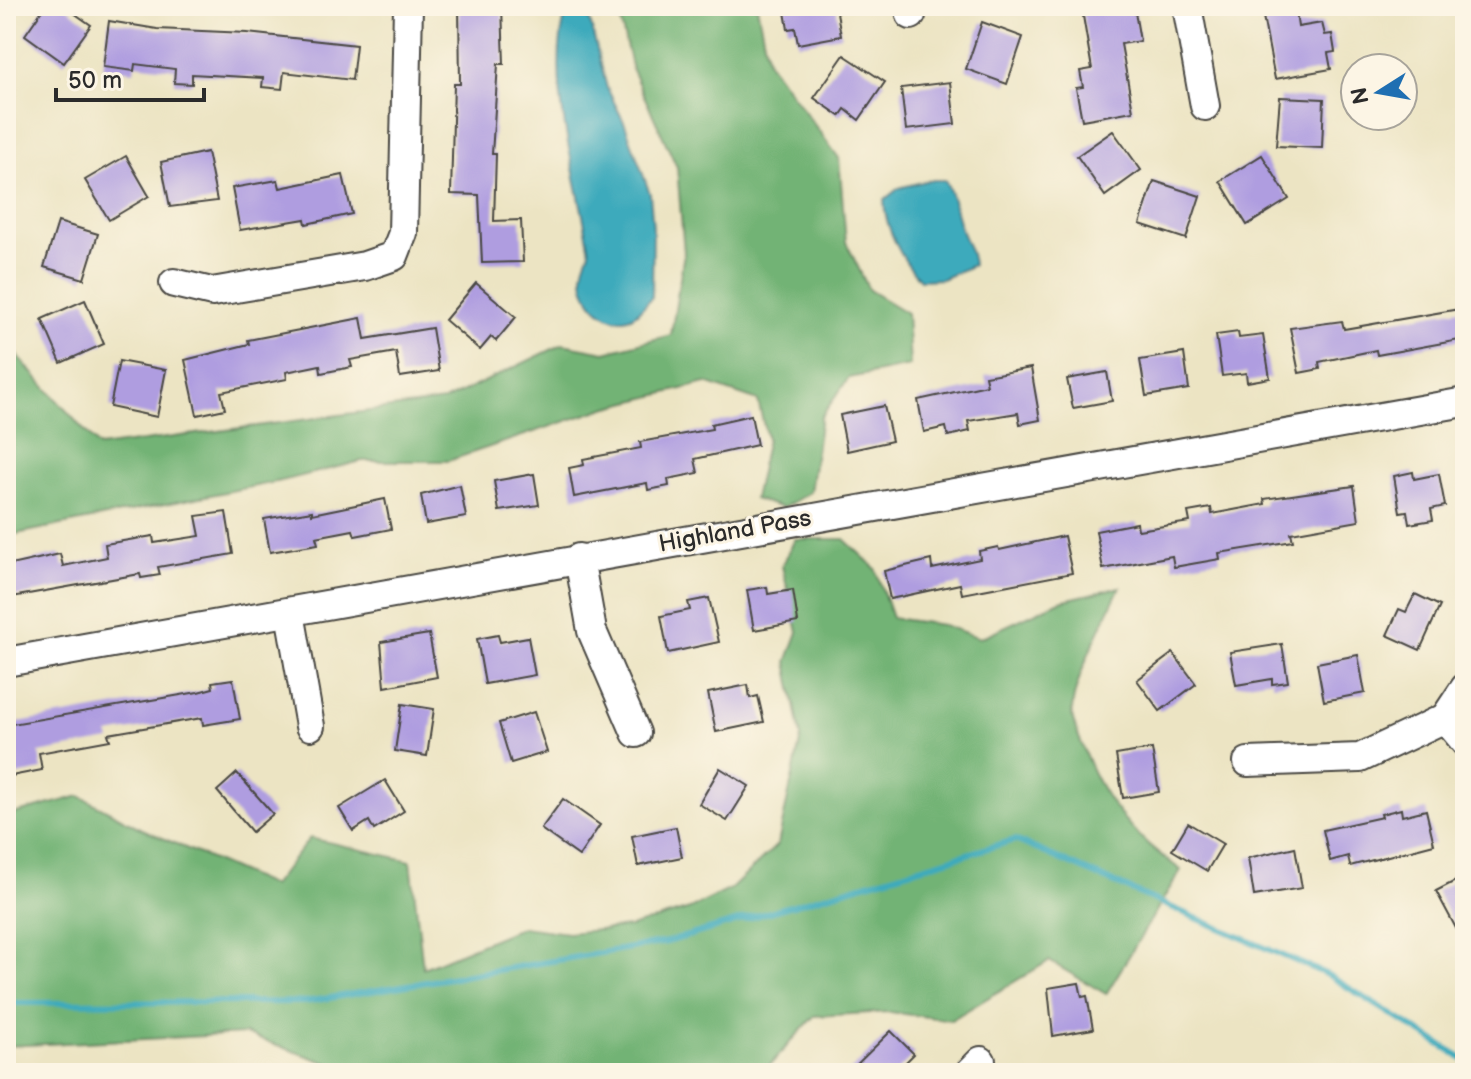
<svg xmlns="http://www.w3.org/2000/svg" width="1471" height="1079" font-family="'Balsamiq Sans',sans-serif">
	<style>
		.forest { fill: #72b375; stroke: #4e6f50; stroke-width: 2 }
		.water { fill: #3daabc; stroke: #346a74; stroke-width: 2 }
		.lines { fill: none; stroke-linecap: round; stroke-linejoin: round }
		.stream { stroke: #3daabc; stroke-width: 6 }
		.building { fill: #af9de0 }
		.minor-casing { stroke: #484742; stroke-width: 32 }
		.minor { stroke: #fff; stroke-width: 28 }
		.labels { text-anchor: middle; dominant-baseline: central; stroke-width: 6; stroke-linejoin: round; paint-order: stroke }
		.street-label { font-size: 24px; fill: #2b2b2b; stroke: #fcf5e5 }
	</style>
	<rect width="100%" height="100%" fill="#fcf5e5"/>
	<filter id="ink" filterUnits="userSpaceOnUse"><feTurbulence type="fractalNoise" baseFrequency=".0125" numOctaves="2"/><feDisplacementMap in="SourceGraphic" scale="16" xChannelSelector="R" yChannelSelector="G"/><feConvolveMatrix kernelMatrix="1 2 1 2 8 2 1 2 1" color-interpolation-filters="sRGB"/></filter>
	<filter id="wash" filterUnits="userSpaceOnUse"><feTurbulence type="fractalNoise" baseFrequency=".006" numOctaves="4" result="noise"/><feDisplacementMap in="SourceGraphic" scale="32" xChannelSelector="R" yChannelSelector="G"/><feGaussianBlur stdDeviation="1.8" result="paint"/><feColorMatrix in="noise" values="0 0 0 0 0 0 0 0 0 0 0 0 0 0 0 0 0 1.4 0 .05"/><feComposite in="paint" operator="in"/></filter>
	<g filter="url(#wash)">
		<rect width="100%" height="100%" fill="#ece4c3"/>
		<g class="forest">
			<polygon points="617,6 757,6 768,62 839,158 846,242 869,290 907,313 910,366 849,378 821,417 810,492 783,508 754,499 767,439 758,401 706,383 605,408 448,461 362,461 281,481 6,536 6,343 99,447 444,401 563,344 605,352 671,335 684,253 677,167 632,70"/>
			<path d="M795,539H844L875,568L892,618L943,625L980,638L1060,601L1120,587C1106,617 1072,681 1072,713C1072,722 1078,734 1081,742C1100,798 1133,837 1181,870L1106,994L1049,961L951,1020L889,1012L814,1016L763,1073H356L245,1034L6,1046V816L80,796L140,828L272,886L310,838L411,861L423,968L522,927L568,933L630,927L690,909L731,889L778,844L801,737L787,662L798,632L782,566Z"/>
		</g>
		<g class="water">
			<path d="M568,6H586L607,88L625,124L650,194L653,228L652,297C645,304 637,316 628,318C605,325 582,298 583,276C583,267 587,259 590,252C578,177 543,79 568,6Z"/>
			<path d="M929,180H945C954,196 955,211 961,229C965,242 972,250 973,265L942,279L920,280C902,260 885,229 884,200L899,188Z"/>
		</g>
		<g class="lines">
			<polyline class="stream" points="6,1003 305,1002 667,942 1015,840 1328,975 1465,1060"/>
		</g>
		<g id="blocks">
			<g class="building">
				<polygon points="45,6 64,6 91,25 64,63 25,35"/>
				<polygon points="459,6 502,6 504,64 498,64 492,154 496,154 494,221 521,220 523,262 482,263 479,195 451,194 454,84 460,84"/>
				<polygon points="784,6 836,6 841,36 798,44 795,28 788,29"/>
				<polygon points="1104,6 1134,6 1140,41 1121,44 1133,111 1082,120 1076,88 1083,87 1080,71 1092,69 1082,10"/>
				<polygon points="1261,6 1295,6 1298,27 1322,23 1325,35 1332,34 1335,52 1328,53 1331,69 1275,79"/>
				<polygon points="109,21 157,29 247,33 356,45 352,80 284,72 282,89 262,87 263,78 192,74 192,84 174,83 175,69 135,64 134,71 103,67"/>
				<polygon points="982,22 1023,37 1007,84 966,69"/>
				<polygon points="844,55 885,82 859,120 845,109 840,116 814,98"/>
				<polygon points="950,82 955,124 906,130 901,88"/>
				<polygon points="1280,97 1324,99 1322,148 1276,146"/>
				<polygon points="1113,131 1141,170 1105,196 1077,156"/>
				<polygon points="207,152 217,201 170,207 161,162"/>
				<polygon points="1262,155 1289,199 1247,225 1220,181"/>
				<polygon points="126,156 149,196 109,220 85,180"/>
				<polygon points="343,175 352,214 306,224 305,219 240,230 232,188 278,180 280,188"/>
				<polygon points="1154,181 1200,196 1186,239 1140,224"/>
				<polygon points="58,222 98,234 84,279 44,267"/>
				<polygon points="476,283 516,317 496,341 491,337 480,350 445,320"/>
				<polygon points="85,300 104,344 61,363 42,319"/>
				<polygon points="1465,308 1465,339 1377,355 1376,350 1319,362 1320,369 1299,373 1290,328 1342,321 1344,329"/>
				<polygon points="361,318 365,339 432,328 439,371 400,377 396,352 350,360 352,367 321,373 320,365 286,372 287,379 221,392 225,409 197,415 185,360 249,344 248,340"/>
				<polygon points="1238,332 1239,338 1263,335 1270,378 1247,382 1246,373 1222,376 1216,335"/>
				<polygon points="1184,353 1189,389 1146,396 1140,360"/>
				<polygon points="119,361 166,370 157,417 110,407"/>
				<polygon points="1031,368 1040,420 1020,424 1018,413 968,421 970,431 948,436 946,427 924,432 918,400 987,385 985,376"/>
				<polygon points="1107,372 1112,401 1073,408 1067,379"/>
				<polygon points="884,406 892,441 847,451 840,415"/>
				<polygon points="751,415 757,445 695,459 698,473 668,479 669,486 648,490 647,483 574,497 569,468 584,465 583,459 641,448 640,442 712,429 711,424"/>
				<polygon points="1413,472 1414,479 1439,474 1445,506 1431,509 1433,520 1409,524 1407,511 1400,512 1394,476"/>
				<polygon points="534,474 539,505 499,511 494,481"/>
				<polygon points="460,485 466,517 426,524 421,495"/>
				<polygon points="1354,486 1359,521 1291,533 1293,541 1219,553 1220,559 1174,567 1172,556 1103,569 1096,531 1137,523 1138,530 1190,522 1188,512 1211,508 1212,514 1265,504 1264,499"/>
				<polygon points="385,499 391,529 355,536 353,530 316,537 318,544 270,552 264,519 312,511 312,514"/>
				<polygon points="226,512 233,554 158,567 160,575 141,578 140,574 6,598 6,566 60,554 63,566 107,557 105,544 153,536 154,543 200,536 196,516"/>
				<polygon points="1064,536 1072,573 962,594 960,584 890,599 884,571 931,560 932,569 980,559 979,551 998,547 999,550"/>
				<polygon points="767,587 768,594 793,590 798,622 754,630 747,590"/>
				<polygon points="1415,594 1440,606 1420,650 1387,635 1399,609 1406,612"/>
				<polygon points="709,598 719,642 668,653 661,616 690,610 688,602"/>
				<polygon points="429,634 437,677 385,687 381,642"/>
				<polygon points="498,635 500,642 528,637 535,675 485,684 477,639"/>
				<polygon points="1282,644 1288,682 1272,684 1272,679 1236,685 1230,652"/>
				<polygon points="1173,653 1196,684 1160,711 1137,680"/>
				<polygon points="1358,655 1365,693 1324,701 1317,663"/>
				<polygon points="233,679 240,719 203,725 202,718 108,734 110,740 39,753 42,770 6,777 6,725 198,692 213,688 212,682"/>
				<polygon points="748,685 750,698 758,696 764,722 716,732 708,693"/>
				<polygon points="402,704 434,709 427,756 395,751"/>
				<polygon points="534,712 547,752 511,763 499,723"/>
				<polygon points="1152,749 1159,792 1123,798 1116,755"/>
				<polygon points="720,768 749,786 727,821 699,804"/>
				<polygon points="237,773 273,814 252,832 217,791"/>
				<polygon points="385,780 404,811 374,830 369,821 353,831 339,808"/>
				<polygon points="563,799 600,825 579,856 541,829"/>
				<polygon points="1401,809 1402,816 1426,810 1434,844 1350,866 1348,856 1330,861 1323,830 1382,817 1381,814"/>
				<polygon points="1188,823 1223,844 1207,871 1172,850"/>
				<polygon points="676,827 682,857 638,866 632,836"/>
				<polygon points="1295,847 1302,888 1254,896 1248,858"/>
				<polygon points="1465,876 1465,945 1436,891"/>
				<polygon points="1079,983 1082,997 1087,996 1093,1029 1053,1036 1048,988"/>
				<polygon points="891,1031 914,1054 895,1073 848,1073"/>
			</g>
		</g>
	</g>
	<g filter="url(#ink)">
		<use href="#blocks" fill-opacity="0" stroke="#484742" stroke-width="2"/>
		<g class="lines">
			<g class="minor-casing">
				<g id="minor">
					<polyline points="909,6 911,15"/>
					<polyline points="1187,6 1205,106"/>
					<polyline points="174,283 212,292 365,266 394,256 403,233 408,6"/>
					<polyline points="579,558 592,631 636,733"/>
					<polyline points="290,613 310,726"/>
					<polyline points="6,662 1465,402"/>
					<polyline points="1445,718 1465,742"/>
					<polyline points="1248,762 1360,758 1445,718 1465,688"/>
					<polyline points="969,1073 981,1061"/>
				</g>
			</g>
			<use href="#minor" class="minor"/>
		</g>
	</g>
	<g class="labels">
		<g class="street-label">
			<text transform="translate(735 531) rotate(-10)">Highland Pass</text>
		</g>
	</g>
	<rect width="1471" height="1079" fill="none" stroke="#fcf5e5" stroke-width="32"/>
	<g transform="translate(1379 92) rotate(259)"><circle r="38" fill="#fcf5e5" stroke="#a8a49b" stroke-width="2"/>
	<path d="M0-6L14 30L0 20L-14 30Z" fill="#1f6fb2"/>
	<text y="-12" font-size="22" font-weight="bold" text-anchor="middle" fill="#2b2b2b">N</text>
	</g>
	<path d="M56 88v12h148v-12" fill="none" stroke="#2b2b2b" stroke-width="4"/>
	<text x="68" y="88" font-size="24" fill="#2b2b2b" stroke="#fcf5e5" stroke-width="6" paint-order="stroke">50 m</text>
</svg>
